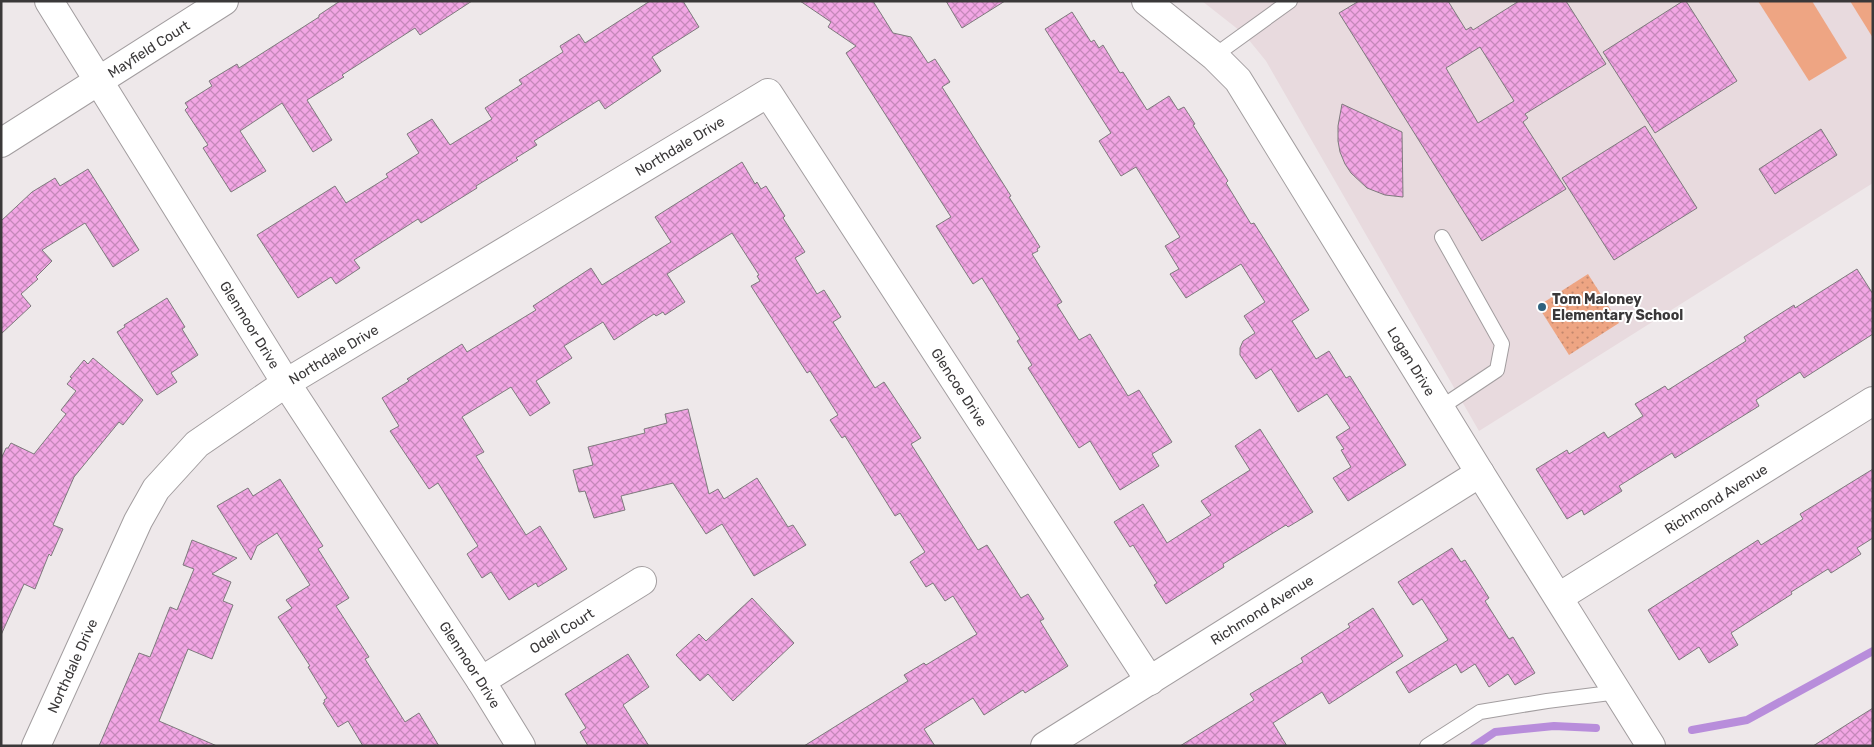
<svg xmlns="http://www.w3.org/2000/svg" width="1874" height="747" font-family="Rubik,sans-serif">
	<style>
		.built { fill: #e8dade }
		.green { fill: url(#green-dots) }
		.pitch { fill: #eea583 }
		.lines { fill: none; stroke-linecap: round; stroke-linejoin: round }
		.stream { stroke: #b88ddb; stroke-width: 8 }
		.building { fill: url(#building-cross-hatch); stroke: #7e7a7d; fill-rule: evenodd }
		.lane-casing { stroke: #a29d9f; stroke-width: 16 }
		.street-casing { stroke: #a29d9f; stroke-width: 30 }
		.lane { stroke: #fff; stroke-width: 14 }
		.street { stroke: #fff; stroke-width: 28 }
		.poi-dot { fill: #2f627f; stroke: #fff; stroke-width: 2 }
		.labels { text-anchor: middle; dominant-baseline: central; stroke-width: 4; stroke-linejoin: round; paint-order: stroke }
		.street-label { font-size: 14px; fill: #3a3839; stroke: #fff }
		.poi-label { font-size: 14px; font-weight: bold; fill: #3a3839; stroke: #fff; text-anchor: start }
	</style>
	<defs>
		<pattern id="green-dots" width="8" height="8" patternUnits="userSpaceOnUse" patternTransform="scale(1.25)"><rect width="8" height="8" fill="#eea583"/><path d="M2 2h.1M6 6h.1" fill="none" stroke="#c2876c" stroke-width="1.8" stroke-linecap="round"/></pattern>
		<pattern id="building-cross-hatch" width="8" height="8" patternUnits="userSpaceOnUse" patternTransform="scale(1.25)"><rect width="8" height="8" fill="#f2a6e4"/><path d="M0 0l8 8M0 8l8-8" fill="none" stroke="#c588ba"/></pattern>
	</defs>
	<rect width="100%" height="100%" fill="#eee8ea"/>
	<polygon class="built" points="1202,1 1873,1 1873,183 1479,431 1266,61 1244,34"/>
	<polygon class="green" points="1588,274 1619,323 1569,355 1538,306"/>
	<g class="pitch">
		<polygon points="1758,1 1812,1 1847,58 1809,81"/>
		<polygon points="1850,1 1873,1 1873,38"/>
	</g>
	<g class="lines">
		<g class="stream">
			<polyline points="1692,730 1747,720 1873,651"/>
			<polyline points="1474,746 1495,732 1554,726 1596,728"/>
		</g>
	</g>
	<g class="building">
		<polygon points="340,1 472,1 420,35 415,28 342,75 344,77 307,100 332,140 313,152 282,103 240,131 266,171 231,192 203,148 208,145 185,110 188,107 185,103 212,86 209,81 237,64 239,68 319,17 319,15"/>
		<polygon points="650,1 683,1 699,27 652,57 661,71 605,109 599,100 534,141 537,145 516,158 518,160 476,186 477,188 421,223 418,219 354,260 360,268 336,284 331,277 298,298 257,235 335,186 346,203 388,177 386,174 419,153 407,134 432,119 450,145 492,119 485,108 522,84 519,80 563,52 560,46 579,34 585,43"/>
		<polygon points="800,1 873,1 893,33 911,37 928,63 935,59 950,82 942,87 1011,196 1009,197 1040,247 1037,249 1038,251 1032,254 1062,302 1057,305 1079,340 1090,334 1128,396 1139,390 1172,442 1152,454 1159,466 1120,490 1090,441 1079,448 1028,368 1032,365 1017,341 1020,339 982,278 973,284 936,226 951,217 846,53 856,46 828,27 831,22"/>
		<polygon points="946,1 1005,1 962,28"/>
		<path d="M1359,1H1448L1466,30L1471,27L1473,30L1519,1H1566L1606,64L1525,114L1528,118L1523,122L1566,189L1482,241L1339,13ZM1480,47L1514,101L1478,123L1446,68Z"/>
		<polygon points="1683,1 1686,1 1737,81 1655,133 1603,52"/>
		<polygon points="1072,12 1091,42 1094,40 1099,48 1103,45 1120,73 1123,72 1147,110 1169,96 1178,110 1184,107 1195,124 1193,125 1228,181 1226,183 1251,224 1254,223 1309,310 1292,321 1316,359 1329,351 1346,378 1350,376 1406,465 1348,501 1333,478 1351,467 1341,450 1344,449 1336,437 1350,428 1327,394 1298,412 1271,369 1256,379 1240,355 1240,348 1243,341 1255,333 1244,316 1265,302 1241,264 1186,298 1170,274 1179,269 1165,246 1180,237 1136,167 1121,176 1099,141 1111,133 1045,29"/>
		<polygon points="1342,104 1402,132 1403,197 1385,195 1367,188 1351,173 1345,164 1340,152 1338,141 1338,126"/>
		<polygon points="1645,126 1697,208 1614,260 1562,178"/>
		<polygon points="1821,129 1837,155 1775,194 1759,169"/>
		<polygon points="742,162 755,184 757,182 761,189 766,186 785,216 783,218 805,252 795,258 817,294 824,290 841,317 833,322 875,388 884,382 921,438 911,444 978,550 987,545 1021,598 1028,594 1044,619 1040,621 1068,666 1025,693 1023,690 984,715 973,698 924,729 935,746 804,746 908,681 904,675 924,663 926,665 977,634 953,596 945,601 933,583 926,587 910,562 925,552 900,513 895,516 845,436 842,438 830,420 838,415 810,371 807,373 751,286 760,281 757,276 759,275 732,233 667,274 685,302 665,315 663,312 656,316 654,314 614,340 603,322 564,346 572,358 536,381 550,403 530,416 511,387 462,417 484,452 476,456 526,535 540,526 567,569 538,587 536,583 509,600 491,572 482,578 467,554 478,546 438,483 429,489 390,431 399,426 382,398 409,381 407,379 462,344 467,352 536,310 533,306 591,268 602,285 671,242 655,217"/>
		<polygon points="88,169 139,250 113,267 85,223 42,250 52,261 36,277 38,279 21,294 31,306 1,334 1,221 32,192 55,178 60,186"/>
		<polygon points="1857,269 1873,294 1873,334 1804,378 1800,372 1756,400 1759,406 1675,458 1672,453 1619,486 1622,491 1584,515 1582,510 1567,519 1536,469 1567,450 1569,454 1604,432 1608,438 1643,416 1635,404 1665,386 1668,390 1746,341 1744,337 1775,317 1794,305 1795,308"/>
		<polygon points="167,298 185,327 182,329 198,355 171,373 177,382 157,395 117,332 125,327 124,325"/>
		<polygon points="93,358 143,400 123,425 119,422 74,477 53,525 63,529 51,556 49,554 35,589 24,584 1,635 1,459 6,448 8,448 11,443 34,454 66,414 61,410 76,391 67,384 72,378 70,377 84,360 88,364"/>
		<polygon points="688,409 709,494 718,489 724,499 757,478 788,527 793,525 806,545 754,576 722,524 706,534 673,483 621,496 625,510 594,518 585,491 579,492 573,470 593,465 588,447 645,433 644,429 667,423 665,414"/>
		<polygon points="1260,429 1313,512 1288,527 1286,525 1223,564 1224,567 1166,604 1154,585 1157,583 1133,545 1130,547 1114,522 1143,504 1167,543 1211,515 1201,501 1250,470 1235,446"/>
		<polygon points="1873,469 1873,538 1857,548 1861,554 1831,573 1828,569 1791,592 1792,594 1731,633 1738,645 1709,663 1699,647 1679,660 1648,610 1758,540 1761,545 1803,519 1800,514"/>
		<polygon points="280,479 323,546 318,549 349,598 336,606 369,657 365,659 405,722 419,713 439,746 363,746 348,721 338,727 323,703 325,702 324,700 327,698 308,667 310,666 278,617 292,608 286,600 310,585 277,533 257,546 251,560 217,506 248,488 253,496"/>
		<polygon points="192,540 237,558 212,574 231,582 223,601 233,605 212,659 188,649 159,721 217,746 99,746 139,653 150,657 170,607 177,610 194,569 183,565"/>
		<polygon points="1452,548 1461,562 1465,560 1489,598 1485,601 1509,639 1513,637 1535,673 1515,685 1508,674 1489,687 1475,664 1461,673 1456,664 1409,693 1396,672 1448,640 1422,599 1413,605 1398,582"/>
		<polygon points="752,598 794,643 733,701 708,674 700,681 676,655 699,634 706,641"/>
		<polygon points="1373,608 1403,656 1329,704 1322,692 1273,723 1287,746 1180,746 1254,700 1250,694 1303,662 1301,658 1350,627 1348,624"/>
		<polygon points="628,654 649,687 623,705 649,746 588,746 580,732 586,728 565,694"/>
		<polygon points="1873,708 1873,746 1813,746"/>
	</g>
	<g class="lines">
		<g class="lane-casing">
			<g id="lane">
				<polyline points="1214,56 1290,1"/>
				<polyline points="1440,408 1497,370 1502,344 1442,237"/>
				<polyline points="1427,746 1480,712 1547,701 1618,692"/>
			</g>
		</g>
		<g class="street-casing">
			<g id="street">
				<path id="s1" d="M49,1L286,383L481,681L521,746"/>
				<path id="s2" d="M1146,1L1214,56L1238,80L1480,473L1651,746"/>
				<path id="s3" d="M1,143L224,1"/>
				<path id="s4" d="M1559,597L1873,401"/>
				<path id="s5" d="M481,681L642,581"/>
				<path id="s6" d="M36,746L138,521L156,489L197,444L286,383L768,93L1150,681"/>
				<path id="s7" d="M1045,746L1480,473"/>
			</g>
		</g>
		<use href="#lane" class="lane"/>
		<use href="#street" class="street"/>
	</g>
	<circle class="poi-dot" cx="1542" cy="307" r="5"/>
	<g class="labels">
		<g class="street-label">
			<text stroke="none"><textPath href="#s3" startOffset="175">Mayfield Court</textPath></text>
			<text stroke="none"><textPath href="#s6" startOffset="912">Northdale Drive</textPath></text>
			<text stroke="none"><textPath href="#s1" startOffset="381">Glenmoor Drive</textPath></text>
			<text stroke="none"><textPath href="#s6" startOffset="508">Northdale Drive</textPath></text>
			<text stroke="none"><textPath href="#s2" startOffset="452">Logan Drive</textPath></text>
			<text stroke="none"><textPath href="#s6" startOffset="1366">Glencoe Drive</textPath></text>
			<text stroke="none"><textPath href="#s4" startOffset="185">Richmond Avenue</textPath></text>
			<text stroke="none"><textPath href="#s7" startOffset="256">Richmond Avenue</textPath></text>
			<text stroke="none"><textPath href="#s5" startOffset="95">Odell Court</textPath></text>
			<text stroke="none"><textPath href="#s1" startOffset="786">Glenmoor Drive</textPath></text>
			<text stroke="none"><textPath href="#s6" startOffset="88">Northdale Drive</textPath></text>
		</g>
		<g class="poi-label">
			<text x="1552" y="299">Tom Maloney<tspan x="1552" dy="16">Elementary School</tspan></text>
		</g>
	</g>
	<rect width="1874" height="747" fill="none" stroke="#3a3839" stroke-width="5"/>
</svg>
